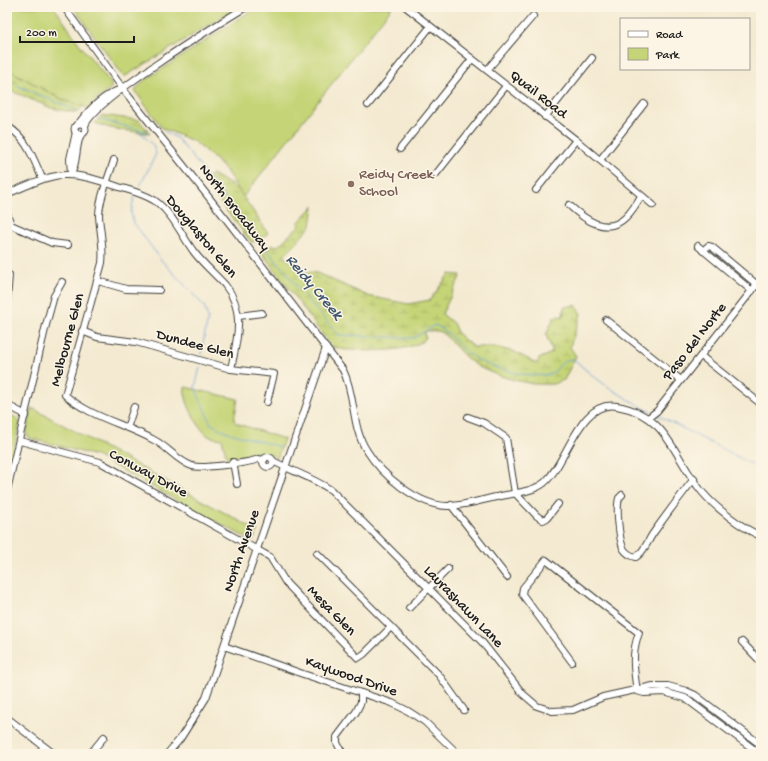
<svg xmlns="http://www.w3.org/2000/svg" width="768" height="761" font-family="'Gochi Hand',sans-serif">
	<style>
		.green { fill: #c4d476; stroke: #707849 }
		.wetland { fill: url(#wetland-marsh); stroke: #707849 }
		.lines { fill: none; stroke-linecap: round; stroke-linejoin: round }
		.stream { stroke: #699fd6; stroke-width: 1 }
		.minor-casing { stroke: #3c3b37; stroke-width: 8 }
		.minor { stroke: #fff; stroke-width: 6 }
		.education-dot { fill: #8d6e63; stroke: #fcf5e5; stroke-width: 1.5 }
		.labels { text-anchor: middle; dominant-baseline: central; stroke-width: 3; stroke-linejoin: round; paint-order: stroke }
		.street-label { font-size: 15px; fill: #1c1c1c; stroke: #fcf5e5 }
		.education-label { font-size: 15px; fill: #785e54; stroke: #fcf5e5; text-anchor: start }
		.water-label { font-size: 16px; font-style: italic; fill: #3f5770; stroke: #fcf5e5 }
	</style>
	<defs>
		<pattern id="wetland-marsh" width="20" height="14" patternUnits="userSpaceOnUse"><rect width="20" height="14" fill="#c4d476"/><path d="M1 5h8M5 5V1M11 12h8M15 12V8" fill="none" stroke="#a8b566"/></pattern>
	</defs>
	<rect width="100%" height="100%" fill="#fcf5e5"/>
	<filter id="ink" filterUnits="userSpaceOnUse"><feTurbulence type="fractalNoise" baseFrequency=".025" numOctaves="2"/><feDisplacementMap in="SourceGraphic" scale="8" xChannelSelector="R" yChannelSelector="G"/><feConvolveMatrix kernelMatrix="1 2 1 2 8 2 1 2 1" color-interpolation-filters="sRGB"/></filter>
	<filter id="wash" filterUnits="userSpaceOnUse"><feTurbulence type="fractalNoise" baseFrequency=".012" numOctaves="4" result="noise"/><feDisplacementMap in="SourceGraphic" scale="16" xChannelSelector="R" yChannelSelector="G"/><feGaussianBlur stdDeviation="0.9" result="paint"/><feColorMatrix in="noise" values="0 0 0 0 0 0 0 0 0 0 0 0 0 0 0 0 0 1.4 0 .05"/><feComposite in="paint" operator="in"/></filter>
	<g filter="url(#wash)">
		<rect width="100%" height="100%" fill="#f4ead1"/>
		<g class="green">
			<polygon points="7,7 54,7 80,45 111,83 111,88 87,108 61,99 7,69"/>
			<polygon points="73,7 238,7 124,77"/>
			<polygon points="257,7 392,7 243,197 225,169 208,153 193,141 162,128 135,91 142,82"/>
			<path d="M185,387L238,399L234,420L236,423L284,439L277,459L270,454H258V452L227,459L222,439C217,438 210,438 207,435C198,428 182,398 185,387Z"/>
			<polygon points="32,408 258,531 253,540 250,540 96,456 29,438 26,433"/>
			<polygon points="7,413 18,419 20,423 7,476"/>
		</g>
		<g class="wetland">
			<polygon points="7,69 61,99 83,106 77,113 51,108 7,89"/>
			<polygon points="102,115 139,120 150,134 110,128 95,123"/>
			<polygon points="212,174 238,189 268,233 258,241 251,242 203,181"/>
			<path d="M314,206L311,226L284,256L302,271L317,273L368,296L408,304L430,300L449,274L461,275L442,314L453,323L458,334L473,347H495L515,352L537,364L539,359L553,352L546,335L554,317L563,316L564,307L576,305L581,314L570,347L576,356L564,380C560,381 556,384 552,384C532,387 489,375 473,363C462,356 450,338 442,333C438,330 431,331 427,331L424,333L426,338C413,353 368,351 347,350C342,350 337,347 332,347L262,253L272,245L278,246L300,225L298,223Z"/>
		</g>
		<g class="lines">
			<g class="stream">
				<polyline points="7,81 79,112"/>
				<polyline points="98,119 147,132"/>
				<polyline points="138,130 153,145 156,154 140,186"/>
				<path d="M165,132L177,138L312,305L339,335L414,338L435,325C447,330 455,342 465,351C483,367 522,377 546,375C557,374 557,365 565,361C567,360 571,359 574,359C597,382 623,397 652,412"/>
				<polyline points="134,198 131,213 134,223 161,260 204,306 208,318 201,354"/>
				<polyline points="200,367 195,388 211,424 218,428 233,434 280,447"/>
				<polyline points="657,415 761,469"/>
			</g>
		</g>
	</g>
	<g filter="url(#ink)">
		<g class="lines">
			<g class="minor-casing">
				<g id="minor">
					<path d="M64,7L126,93L226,219L343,370C356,396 351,427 367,451C382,475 417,505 447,506C464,506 484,499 501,496C515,493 532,492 544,483C567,464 579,399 617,406C669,415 674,459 703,493C716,508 743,529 761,536"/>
					<polyline points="406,7 576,140 653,205"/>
					<polyline points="487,70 533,16"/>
					<polyline points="368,105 430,27"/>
					<polyline points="545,117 592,58"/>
					<path d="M79,123C90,108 104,95 121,89"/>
					<circle cx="80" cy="129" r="5.5"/>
					<path d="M7,126C27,138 33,158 42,178"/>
					<path d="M85,126C92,101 218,24 246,7"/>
					<polyline points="400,149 472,59"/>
					<path d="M114,160C109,177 99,198 99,216C100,232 104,246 102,263L65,395C90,417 125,424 154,440C168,447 177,461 192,466C201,469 250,463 258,459L264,460"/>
					<polyline points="600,160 644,104"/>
					<polyline points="71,174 70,159 76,132"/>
					<path d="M71,174C78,162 75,147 81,134"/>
					<polyline points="436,174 506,86"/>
					<polyline points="536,190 576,140"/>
					<path d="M7,194C59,171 65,169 119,187C132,191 148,195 158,203C174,216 182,236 194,252C203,264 215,274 225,285C246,311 237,339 231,369"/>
					<path d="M569,205C585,220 607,236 626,217C632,211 637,203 641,196"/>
					<polyline points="7,213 11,225 52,243 68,245"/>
					<polyline points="698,246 752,291"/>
					<polyline points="703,251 708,246 712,247 761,288"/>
					<polyline points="98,281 126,289 159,290"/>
					<polyline points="7,300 9,275"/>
					<polyline points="239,316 262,313"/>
					<polyline points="606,320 681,380"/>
					<polyline points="82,331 97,337 136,342 231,369 274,374 267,402"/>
					<polyline points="701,356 761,404"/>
					<polyline points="7,405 26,415"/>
					<polyline points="468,417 484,423 506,438 515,493 537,516 543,520 547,518 558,504"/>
					<polyline points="648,418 657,411 761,279"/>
					<polyline points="127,428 134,407"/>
					<polyline points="20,441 100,462 270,557 286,583 358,658 364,654 391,627"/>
					<circle cx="268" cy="462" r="5"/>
					<path d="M273,461C292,471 313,478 331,490L482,642L523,694L537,706L552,711L573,710L603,697L653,686H668L686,691L695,695L761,745"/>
					<polyline points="233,462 237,484"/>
					<polyline points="7,490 46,325 54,296 62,282"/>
					<path d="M622,495L619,498C616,509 619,537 623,548C626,553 631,556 636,557C645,551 648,540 654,532C667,514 680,496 694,479"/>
					<polyline points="451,505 507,577"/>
					<polyline points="317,553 439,675 464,710"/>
					<polyline points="409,608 448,569"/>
					<polyline points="742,642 761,662"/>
					<polyline points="224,646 303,674 392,703 408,711 425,722 458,754"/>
					<path d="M572,662L522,594L523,588L546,560L639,633C631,652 634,672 637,691"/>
					<polyline points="637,691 644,693 664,692 685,698 760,754"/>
					<polyline points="7,718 54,754"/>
					<polyline points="38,754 44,747"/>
					<polyline points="90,754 104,737"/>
					<polyline points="167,754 180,739 206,698 326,348"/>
					<polyline points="343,754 337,743 337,737 356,712 361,702 361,693"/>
				</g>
			</g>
			<use href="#minor" class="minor"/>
		</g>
	</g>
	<circle class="education-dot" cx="351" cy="184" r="4"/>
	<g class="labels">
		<g class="street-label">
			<text transform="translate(538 95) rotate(38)">Quail Road</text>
			<text transform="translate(234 208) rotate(52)">North Broadway</text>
			<text transform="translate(201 237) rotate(50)">Douglaston Glen</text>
			<text transform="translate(68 340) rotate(-75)">Melbourne Glen</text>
			<text transform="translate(695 342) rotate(-52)">Paso del Norte</text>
			<text transform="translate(195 345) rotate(15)">Dundee Glen</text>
			<text transform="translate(148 474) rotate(28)">Conway Drive</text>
			<text transform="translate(242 551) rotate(-71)">North Avenue</text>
			<text transform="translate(463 607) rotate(46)">Laurashawn Lane</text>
			<text transform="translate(331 611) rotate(46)">Mesa Glen</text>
			<text transform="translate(351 677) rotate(19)">Kaywood Drive</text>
		</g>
		<g class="education-label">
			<text x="359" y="175">Reidy Creek<tspan x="359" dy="17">School</tspan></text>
		</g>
		<g class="water-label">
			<text transform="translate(313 288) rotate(50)">Reidy Creek</text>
		</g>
	</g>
	<rect width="768" height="761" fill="none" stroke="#fcf5e5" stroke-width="24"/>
	<rect x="620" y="18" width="130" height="52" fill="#fcf5e5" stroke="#a29e95"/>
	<rect x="628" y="31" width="20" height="6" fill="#ffffff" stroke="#a29e95"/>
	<text x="656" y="38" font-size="12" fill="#1c1c1c">Road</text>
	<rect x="628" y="48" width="20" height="12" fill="#c4d476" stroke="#a29e95"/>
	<text x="656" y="58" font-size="12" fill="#1c1c1c">Park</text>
	<path d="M20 36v6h114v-6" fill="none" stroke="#1c1c1c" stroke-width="2"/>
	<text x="26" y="36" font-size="12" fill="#1c1c1c" stroke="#fcf5e5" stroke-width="3" paint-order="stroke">200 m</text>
</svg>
